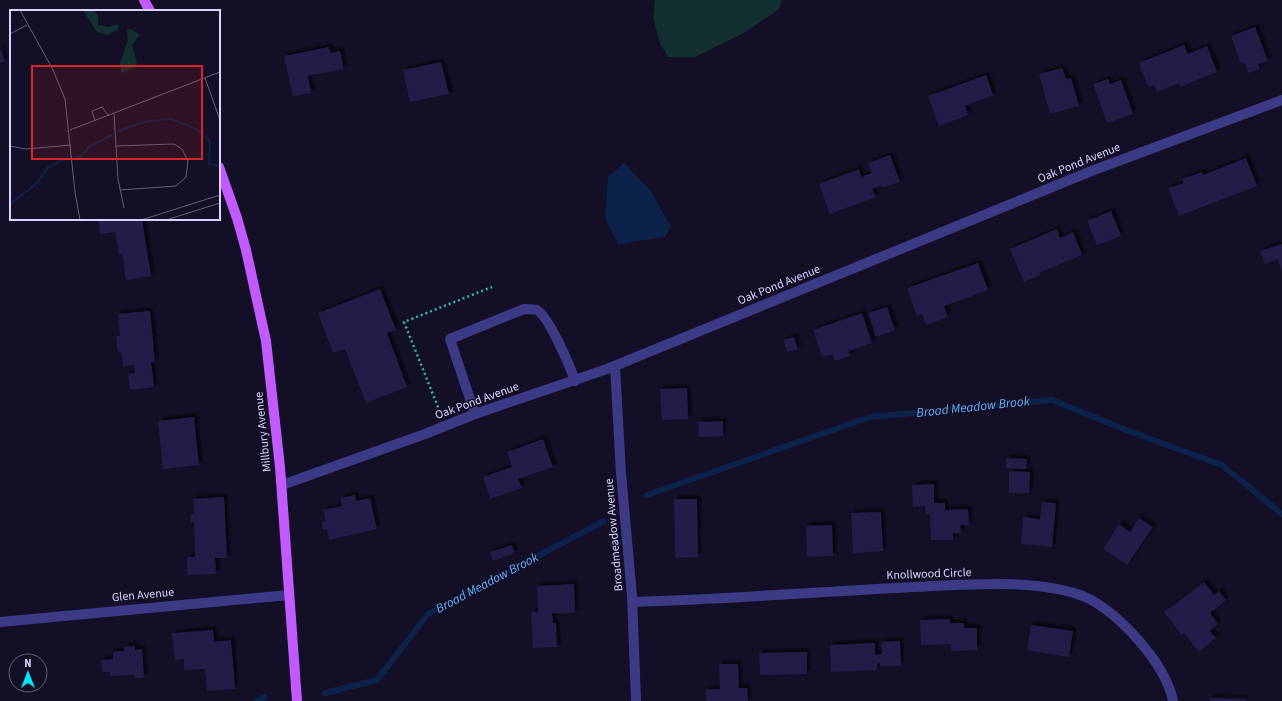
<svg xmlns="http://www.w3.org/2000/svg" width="1282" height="701" font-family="'Source Sans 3',sans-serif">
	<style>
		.green { fill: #12302f }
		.water { fill: #0c2248 }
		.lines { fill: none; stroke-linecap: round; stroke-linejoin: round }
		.stream { stroke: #0c2248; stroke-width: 6 }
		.building { fill: #241b47; filter: url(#shadow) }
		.path { stroke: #2fb8b0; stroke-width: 2.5; stroke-dasharray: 2 3; stroke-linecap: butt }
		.minor { stroke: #3d3a85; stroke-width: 10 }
		.major { stroke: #c25bff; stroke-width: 10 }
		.labels { text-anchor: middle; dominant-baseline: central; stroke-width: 3; stroke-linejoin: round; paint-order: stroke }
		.street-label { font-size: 12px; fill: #d9d4ff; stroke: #130f26 }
		.water-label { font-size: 13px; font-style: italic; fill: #62b6ff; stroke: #130f26 }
		.inset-river { fill: none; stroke: #0c2248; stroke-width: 2 }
		.inset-road { fill: none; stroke: #625e7d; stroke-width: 1 }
		.view { fill: #d62828; fill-opacity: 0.15; stroke: #d62828; stroke-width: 2 }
		.inset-edge { fill: none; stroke: #d9d4ff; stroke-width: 2 }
	</style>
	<defs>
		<filter id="shadow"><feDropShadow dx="3.5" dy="-3.5" stdDeviation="1" flood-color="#0009"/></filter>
	</defs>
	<rect width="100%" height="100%" fill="#130f26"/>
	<polygon class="green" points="655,0 782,0 779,9 744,33 695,57 668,57 660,43 653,18"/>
	<polygon class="water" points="624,163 651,191 671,227 665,237 618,244 605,218 608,177"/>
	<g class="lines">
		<g class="stream">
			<polyline points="647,495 870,417 1052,400 1131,432 1222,465 1282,514"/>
			<polyline points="325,693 377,680 428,614 604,521"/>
			<polyline points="256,701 265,697"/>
		</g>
	</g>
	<g class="building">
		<polygon points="1255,27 1268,61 1258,64 1260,69 1248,73 1245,63 1241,64 1231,36"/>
		<polygon points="1184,45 1188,54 1207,46 1217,72 1180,87 1179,83 1157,92 1154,85 1148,87 1139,63"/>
		<polygon points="329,47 331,53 340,51 344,69 308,76 311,93 293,96 284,56"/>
		<polygon points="0,48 5,61 0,63"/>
		<polygon points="441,62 449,94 410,102 403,70"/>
		<polygon points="1062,68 1066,79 1071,78 1079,106 1050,114 1039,74"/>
		<polygon points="986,75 993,95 965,106 968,115 939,126 928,96"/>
		<polygon points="1108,79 1110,84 1121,80 1133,114 1107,123 1093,84"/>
		<polygon points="890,155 900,182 882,188 881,186 872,189 876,197 830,214 819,184 859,169 861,177 872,173 868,163"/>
		<polygon points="1246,158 1257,186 1179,216 1168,188 1184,183 1182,179 1202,172 1203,175"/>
		<polygon points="1111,211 1121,236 1097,245 1087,221"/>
		<polygon points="98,219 142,219 151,276 126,280 122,254 119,255 115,232 100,234"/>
		<polygon points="1057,229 1060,238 1073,232 1082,255 1039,273 1040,275 1024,282 1010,249"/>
		<polygon points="1282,244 1282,272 1278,259 1265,264 1260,251"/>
		<polygon points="978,263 988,290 944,306 948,317 926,325 922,314 917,316 907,288"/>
		<polygon points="380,289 396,330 387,333 407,387 366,403 345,349 333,353 318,313"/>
		<polygon points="887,307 895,330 876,337 868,313"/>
		<polygon points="150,311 155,362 151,362 154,387 130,390 128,374 135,373 134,365 123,366 121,352 118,352 116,336 120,336 118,314"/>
		<polygon points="862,313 872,343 849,351 850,356 835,361 832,354 822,357 813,330"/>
		<polygon points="794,337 798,349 787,352 783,340"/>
		<polygon points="687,388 688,419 662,420 660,389"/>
		<polygon points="194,417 199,465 163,469 158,421"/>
		<polygon points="723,421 723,436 699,437 698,422"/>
		<polygon points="543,439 553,467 518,479 522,488 490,499 483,477 512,467 507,452"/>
		<polygon points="1006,458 1027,459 1026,469 1006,468"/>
		<polygon points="1009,471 1030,472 1029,493 1009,493"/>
		<polygon points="934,484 934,503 945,503 945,510 968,509 969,525 960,525 961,533 953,533 953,540 931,540 930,514 926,514 925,506 913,507 912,485"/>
		<polygon points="355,495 356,501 370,498 377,529 329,540 327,529 323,530 322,522 326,521 323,510 342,506 340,498"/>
		<polygon points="224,497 227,558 215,558 216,574 187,575 187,557 195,557 194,522 191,522 191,514 194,514 193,499"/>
		<polygon points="674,499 697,499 698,557 675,558"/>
		<polygon points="1042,502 1056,503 1052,547 1021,544 1023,517 1040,519"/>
		<polygon points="881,512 883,551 853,553 851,513"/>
		<polygon points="1139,518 1153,527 1127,565 1103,549 1119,524 1130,532"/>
		<polygon points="832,525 833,556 807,557 806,526"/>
		<polygon points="512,545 514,553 493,561 490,552"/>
		<polygon points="1204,582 1214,595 1219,591 1226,600 1210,613 1218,624 1210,631 1216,638 1199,652 1184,633 1182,635 1164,612"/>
		<polygon points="574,584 575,613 552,613 553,623 556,623 557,647 533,648 531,612 538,612 537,586"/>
		<polygon points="950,619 950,623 964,623 964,628 977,628 977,650 951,651 951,644 921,645 920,620"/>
		<polygon points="1031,625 1073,631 1069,657 1027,650"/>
		<polygon points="213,630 214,642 231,640 235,689 207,691 205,669 184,670 184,659 175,660 172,633"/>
		<polygon points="900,641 901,666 880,666 880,663 877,664 877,670 831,672 830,645 875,643 875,655 882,654 881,642"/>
		<polygon points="135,646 135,650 142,649 144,678 135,678 135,675 110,676 110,672 102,672 101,660 113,659 113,652 124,651 124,647"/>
		<polygon points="807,652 807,674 760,675 759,653"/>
		<polygon points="719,664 738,664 739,688 747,688 748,701 706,701 705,690 720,689"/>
		<polygon points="1210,698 1246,699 1246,701 1210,701"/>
	</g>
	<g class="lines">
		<polyline class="path" points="440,412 404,322 492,287"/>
		<g class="minor">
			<polyline points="615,366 621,473 632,596 636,701"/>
			<path d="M475,414L450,339L524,309C528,309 533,309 537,310C549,317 570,366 575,381"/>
			<polyline points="282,485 425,434 475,414 607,369 1094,170 1282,100"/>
			<path d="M633,602C726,599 819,592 913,587C963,585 1037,578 1083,596C1118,611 1166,664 1173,701"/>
			<polyline points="0,622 289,595"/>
		</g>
		<g class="major">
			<polyline points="144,0 150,11"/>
			<polyline points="219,167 237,218 246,250 266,341 280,467 297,701"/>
		</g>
	</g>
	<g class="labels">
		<g class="street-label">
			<text transform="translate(1079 163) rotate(-22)">Oak Pond Avenue</text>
			<text transform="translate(779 285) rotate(-22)">Oak Pond Avenue</text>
			<text transform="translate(477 401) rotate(-20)">Oak Pond Avenue</text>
			<text transform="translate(263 432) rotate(-96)">Millbury Avenue</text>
			<text transform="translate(614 535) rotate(-95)">Broadmeadow Avenue</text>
			<text transform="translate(929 574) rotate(-2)">Knollwood Circle</text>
			<text transform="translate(143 595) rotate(-5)">Glen Avenue</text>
		</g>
		<g class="water-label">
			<text transform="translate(973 407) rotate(-6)">Broad Meadow Brook</text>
			<text transform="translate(487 583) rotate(-28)">Broad Meadow Brook</text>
		</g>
	</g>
	<g transform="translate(10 10)">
		<rect width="210" height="210" fill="#130f26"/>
		<path d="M73,0H84L88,6V15L99,17L106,14L109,16L108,19L98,25L87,22ZM121,19L130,25L122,35L127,53L126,57L111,63L110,53L118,30L117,20Z" fill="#12302f"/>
		<path class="inset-river" d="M108,121L138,111L162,109L184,118L197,128L200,133L199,154L210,156M65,148L72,146L79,137L102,125M0,194L27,173L37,158L57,148"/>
		<path class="inset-road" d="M10,0L43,60L55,89L65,182L70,210M0,24L17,15M195,68L210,110M104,104L108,169L114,198M85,111L82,101L92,97L99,106M60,120L210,62M0,136L16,139L61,135M106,136L164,134L172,139L178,151L176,167L166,176L110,180M131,210L210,185M156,210L210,193"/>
		<path class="view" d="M22,56H192V149H22Z"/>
		<rect width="210" height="210" class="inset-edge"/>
	</g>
	<g transform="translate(28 673)"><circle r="19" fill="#130f26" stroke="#625e7d"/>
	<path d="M0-3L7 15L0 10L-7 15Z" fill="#00e5ff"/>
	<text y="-6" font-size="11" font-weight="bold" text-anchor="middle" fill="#d9d4ff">N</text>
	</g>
</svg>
